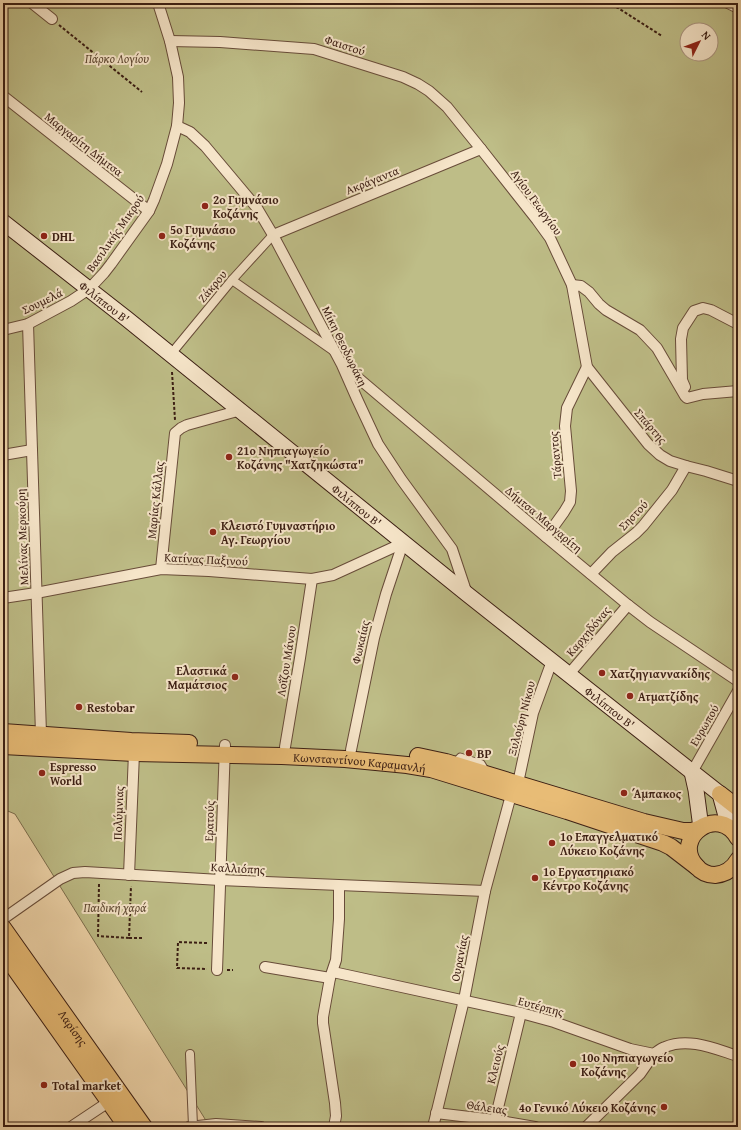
<svg xmlns="http://www.w3.org/2000/svg" width="741" height="1130" font-family="'Gentium Book Plus',serif">
	<style>
		.green { fill: #bebd87; stroke: #7c6e4d; fill-rule: evenodd }
		.lines { fill: none; stroke-linecap: round; stroke-linejoin: round }
		.service-casing { stroke: #684c39; stroke-width: 7 }
		.pedestrian-casing { stroke: #684c39; stroke-width: 10 }
		.minor-casing { stroke: #684c39; stroke-width: 12 }
		.secondary-casing { stroke: #3b1e13; stroke-width: 17 }
		.primary-casing { stroke: #3b1e13; stroke-width: 18 }
		.path { stroke: #3b1e13; stroke-width: 2; stroke-dasharray: 3 2; stroke-linecap: butt }
		.service { stroke: #f6e5c9; stroke-width: 5 }
		.pedestrian { stroke: #f6e5c9; stroke-width: 8 }
		.minor { stroke: #f6e5c9; stroke-width: 10 }
		.secondary { stroke: #f6e5c9; stroke-width: 15 }
		.primary { stroke: #e8bc76; stroke-width: 16 }
		.poi-dot { fill: #8f2418; stroke: #f6e5c9; stroke-width: 1.5 }
		.labels { text-anchor: middle; dominant-baseline: central; stroke-width: 4; stroke-linejoin: round; paint-order: stroke }
		.street-label { font-size: 12px; fill: #3b1e13; stroke: #f6e5c9 }
		.park-label { font-size: 12px; font-style: italic; fill: #5c4630; stroke: #f6e5c9 }
		.poi-label { font-size: 12px; font-weight: bold; fill: #3b1e13; stroke: #f6e5c9; text-anchor: start }
	</style>
	<rect width="100%" height="100%" fill="#f1d7ac"/>
	<filter id="stains"><feTurbulence type="fractalNoise" baseFrequency=".005" numOctaves="4"/><feColorMatrix values="0 0 0 0 .2 0 0 0 0 .09 0 0 0 0 .02 0 0 0 .5 -.17"/></filter>
	<radialGradient id="worn" r=".72"><stop offset=".6" stop-color="#630" stop-opacity="0"/><stop offset="1" stop-color="#630" stop-opacity=".3"/></radialGradient>
	<path class="green" d="M3,3H738V1127H210L15,814L3,809ZM687,30H711V54H687Z"/>
	<g class="lines">
		<g class="service-casing">
			<polyline id="service" points="456,760 460,756 482,763 485,768"/>
		</g>
		<g class="pedestrian-casing">
			<g id="pedestrian">
				<polyline points="232,280 335,352"/>
				<polyline points="171,354 232,280 273,235"/>
				<polyline points="190,1054 193,1126"/>
			</g>
		</g>
		<g class="minor-casing">
			<g id="minor">
				<polyline points="32,3 52,19"/>
				<polyline points="728,3 738,8"/>
				<polyline points="170,41 220,42 314,49 403,77 418,84 429,91 447,107 481,149 537,220 550,238 572,285 587,367 648,444 660,455 670,461 686,466 706,471 738,481"/>
				<polyline points="3,96 149,211"/>
				<polyline points="177,126 190,132 205,146 257,208 273,235 342,365 357,399 378,444 401,479 452,549 467,594"/>
				<polyline points="273,235 481,149"/>
				<polyline points="572,285 581,286 589,292 599,304 606,310 640,330 657,348 685,396 687,398 703,394 738,391"/>
				<polyline points="28,324 41,734 40,739"/>
				<polyline points="3,330 28,324 71,301 89,289 104,273 111,264 149,211 154,200 167,164 177,126 179,103 178,77 170,41 158,3"/>
				<polyline points="344,366 546,537 628,605 650,622 738,681"/>
				<polyline points="685,387 682,380 681,339 683,328 694,311 703,308 711,310 738,324"/>
				<polyline points="3,455 32,450"/>
				<polyline points="546,537 564,512 570,502 571,491 565,426 567,408 587,367"/>
				<polyline points="161,569 175,433 181,428 187,425 241,410"/>
				<polyline points="591,574 612,552 636,533 643,526 672,490 686,466"/>
				<polyline points="3,598 36,593 161,569 209,571 312,579 333,575 403,543"/>
				<polyline points="569,674 628,605"/>
				<polyline points="285,747 300,658 312,579"/>
				<polyline points="351,750 374,638 386,594 403,543"/>
				<polyline points="692,772 738,691"/>
				<polyline points="518,783 533,713 552,661"/>
				<polyline points="129,875 134,753"/>
				<polyline points="3,919 60,879 73,873 85,872 220,880 485,891"/>
				<polyline points="265,967 330,978"/>
				<polyline points="217,970 225,745"/>
				<path d="M333,972L521,1013L554,1022L630,1049L654,1054C658,1051 661,1048 665,1047C689,1037 715,1049 738,1056"/>
				<polyline points="436,1113 495,1120 535,1127"/>
				<polyline points="495,1120 521,1013"/>
				<polyline points="71,1127 113,1099"/>
				<polyline points="189,1127 216,1124 261,1127"/>
				<polyline points="334,1127 336,1116 335,1103 323,1023 323,1017 330,978 336,960 339,919 339,886"/>
				<polyline points="433,1127 464,1000 485,891 511,795"/>
				<polyline points="586,1127 640,1074 654,1054"/>
			</g>
		</g>
		<g class="secondary-casing">
			<g id="secondary">
				<path id="s1" d="M3,222L127,319L467,594L720,794L729,827"/>
				<polyline points="692,772 696,790 701,828"/>
			</g>
		</g>
		<g class="primary-casing">
			<g id="primary">
				<polyline points="3,732 131,741 189,743"/>
				<path id="s2" d="M3,746L134,753L282,756L345,759L407,765L431,769L567,811L663,843L671,847L697,867"/>
				<polyline points="418,756 446,762 644,822 683,831 692,831 699,829"/>
				<polyline points="720,794 738,808"/>
				<path d="M738,838C718,803 671,838 696,866C701,872 708,875 715,875C725,874 733,869 738,860"/>
				<path id="s3" d="M3,928L144,1127"/>
				<polyline points="3,952 127,1127"/>
			</g>
		</g>
		<g class="path">
			<polyline points="607,3 618,8 662,36"/>
			<polyline points="59,25 142,92"/>
			<polyline points="172,372 175,420"/>
			<polyline points="99,884 98,936 129,938 131,886"/>
			<polyline points="129,938 142,938"/>
			<polyline points="207,943 178,942 177,968 207,969"/>
			<polyline points="227,970 233,970"/>
		</g>
		<use href="#service" class="service"/>
		<use href="#pedestrian" class="pedestrian"/>
		<use href="#minor" class="minor"/>
		<use href="#secondary" class="secondary"/>
		<use href="#primary" class="primary"/>
	</g>
	<g class="poi-dot">
		<circle cx="205" cy="206" r="4"/>
		<circle cx="44" cy="236" r="4"/>
		<circle cx="162" cy="236" r="4"/>
		<circle cx="229" cy="457" r="4"/>
		<circle cx="213" cy="532" r="4"/>
		<circle cx="602" cy="673" r="4"/>
		<circle cx="235" cy="677" r="4"/>
		<circle cx="630" cy="696" r="4"/>
		<circle cx="79" cy="707" r="4"/>
		<circle cx="469" cy="753" r="4"/>
		<circle cx="42" cy="773" r="4"/>
		<circle cx="624" cy="793" r="4"/>
		<circle cx="552" cy="843" r="4"/>
		<circle cx="535" cy="878" r="4"/>
		<circle cx="573" cy="1064" r="4"/>
		<circle cx="44" cy="1085" r="4"/>
		<circle cx="664" cy="1107" r="4"/>
	</g>
	<g class="labels">
		<g class="street-label">
			<text transform="translate(345 45) rotate(18)">Φαιστού</text>
			<text transform="translate(84 144) rotate(38)">Μαργαρίτη Δήμτσα</text>
			<text transform="translate(372 180) rotate(-22)">Ακράγαντα</text>
			<text transform="translate(537 202) rotate(54)">Αγίου Γεωργίου</text>
			<text transform="translate(115 233) rotate(-55)">Βασιλικής Μικρού</text>
			<text transform="translate(212 286) rotate(-50)">Ζάκρου</text>
			<text transform="translate(42 301) rotate(-26)">Σουμελά</text>
			<text stroke="none"><textPath href="#s1" startOffset="129">Φιλίππου Β'</textPath></text>
			<text transform="translate(345 346) rotate(64)">Μίκη Θεοδωράκη</text>
			<text transform="translate(651 426) rotate(49)">Σπάρτης</text>
			<text transform="translate(555 455) rotate(-95)">Τάραντος</text>
			<text transform="translate(155 500) rotate(-84)">Μαρίας Κάλλας</text>
			<text stroke="none"><textPath href="#s1" startOffset="453">Φιλίππου Β'</textPath></text>
			<text transform="translate(633 515) rotate(-46)">Σηστού</text>
			<text transform="translate(544 519) rotate(40)">Δήμτσα Μαργαρίτη</text>
			<text transform="translate(22 537) rotate(-92)">Μελίνας Μερκούρη</text>
			<text transform="translate(206 559) rotate(3)">Κατίνας Παξινού</text>
			<text transform="translate(588 631) rotate(-50)">Καρχηδόνας</text>
			<text transform="translate(360 642) rotate(-77)">Φωκαίας</text>
			<text transform="translate(286 661) rotate(-81)">Λοΐζου Μάνου</text>
			<text stroke="none"><textPath href="#s1" startOffset="777">Φιλίππου Β'</textPath></text>
			<text transform="translate(521 718) rotate(-75)">Ξυλούρη Νίκου</text>
			<text transform="translate(704 725) rotate(-60)">Ευρωπού</text>
			<text stroke="none"><textPath href="#s2" startOffset="357">Κωνσταντίνου Καραμανλή</textPath></text>
			<text transform="translate(118 813) rotate(-88)">Πολύμνιας</text>
			<text transform="translate(209 821) rotate(-88)">Ερατούς</text>
			<text transform="translate(238 868) rotate(3)">Καλλιόπης</text>
			<text transform="translate(459 958) rotate(-79)">Ουρανίας</text>
			<text transform="translate(541 1006) rotate(15)">Ευτέρπης</text>
			<text stroke="none"><textPath href="#s3" startOffset="122">Λαρίσης</textPath></text>
			<text transform="translate(495 1064) rotate(-76)">Κλειούς</text>
			<text transform="translate(487 1107) rotate(8)">Θάλειας</text>
		</g>
		<g class="park-label">
			<text x="117" y="58">Πάρκο Λογίου</text>
			<text x="115" y="907">Παιδική χαρά</text>
		</g>
		<g class="poi-label">
			<text x="213" y="199">2o Γυμνάσιο<tspan x="213" dy="14">Κοζάνης</tspan></text>
			<text x="170" y="229">5o Γυμνάσιο<tspan x="170" dy="14">Κοζάνης</tspan></text>
			<text x="52" y="236">DHL</text>
			<text x="237" y="450">21ο Νηπιαγωγείο<tspan x="237" dy="14">Κοζάνης "Χατζηκώστα"</tspan></text>
			<text x="221" y="525">Κλειστό Γυμναστήριο<tspan x="221" dy="14">Αγ. Γεωργίου</tspan></text>
			<text x="227" y="670" text-anchor="end">Ελαστικά<tspan x="227" dy="14">Μαμάτσιος</tspan></text>
			<text x="610" y="673">Χατζηγιαννακίδης</text>
			<text x="638" y="696">Ατματζίδης</text>
			<text x="87" y="707">Restobar</text>
			<text x="477" y="753">BP</text>
			<text x="50" y="766">Espresso<tspan x="50" dy="14">World</tspan></text>
			<text x="632" y="793">Άμπακος</text>
			<text x="560" y="836">1ο Επαγγελματικό<tspan x="560" dy="14">Λύκειο Κοζάνης</tspan></text>
			<text x="543" y="871">1ο Εργαστηριακό<tspan x="543" dy="14">Κέντρο Κοζάνης</tspan></text>
			<text x="581" y="1057">10ο Νηπιαγωγείο<tspan x="581" dy="14">Κοζάνης</tspan></text>
			<text x="52" y="1085">Total market</text>
			<text x="656" y="1107" text-anchor="end">4ο Γενικό Λύκειο Κοζάνης</text>
		</g>
	</g>
	<rect width="741" height="1130" fill="none" stroke="#f1d7ac" stroke-width="16"/>
	<rect x="4" y="4" width="733" height="1122" fill="none" stroke="#3b1e13" stroke-width="2"/>
	<rect x="8" y="8" width="725" height="1114" fill="none" stroke="#3b1e13"/>
	<g transform="translate(699 42) rotate(48)"><circle r="19" fill="#f6e5c9" stroke="#ab9580"/>
	<path d="M0-3L7 15L0 10L-7 15Z" fill="#8f2418"/>
	<text y="-6" font-size="11" font-weight="bold" text-anchor="middle" fill="#3b1e13">N</text>
	</g>
	<rect width="100%" height="100%" filter="url(#stains)"/>
	<rect width="100%" height="100%" fill="url(#worn)"/>
</svg>
